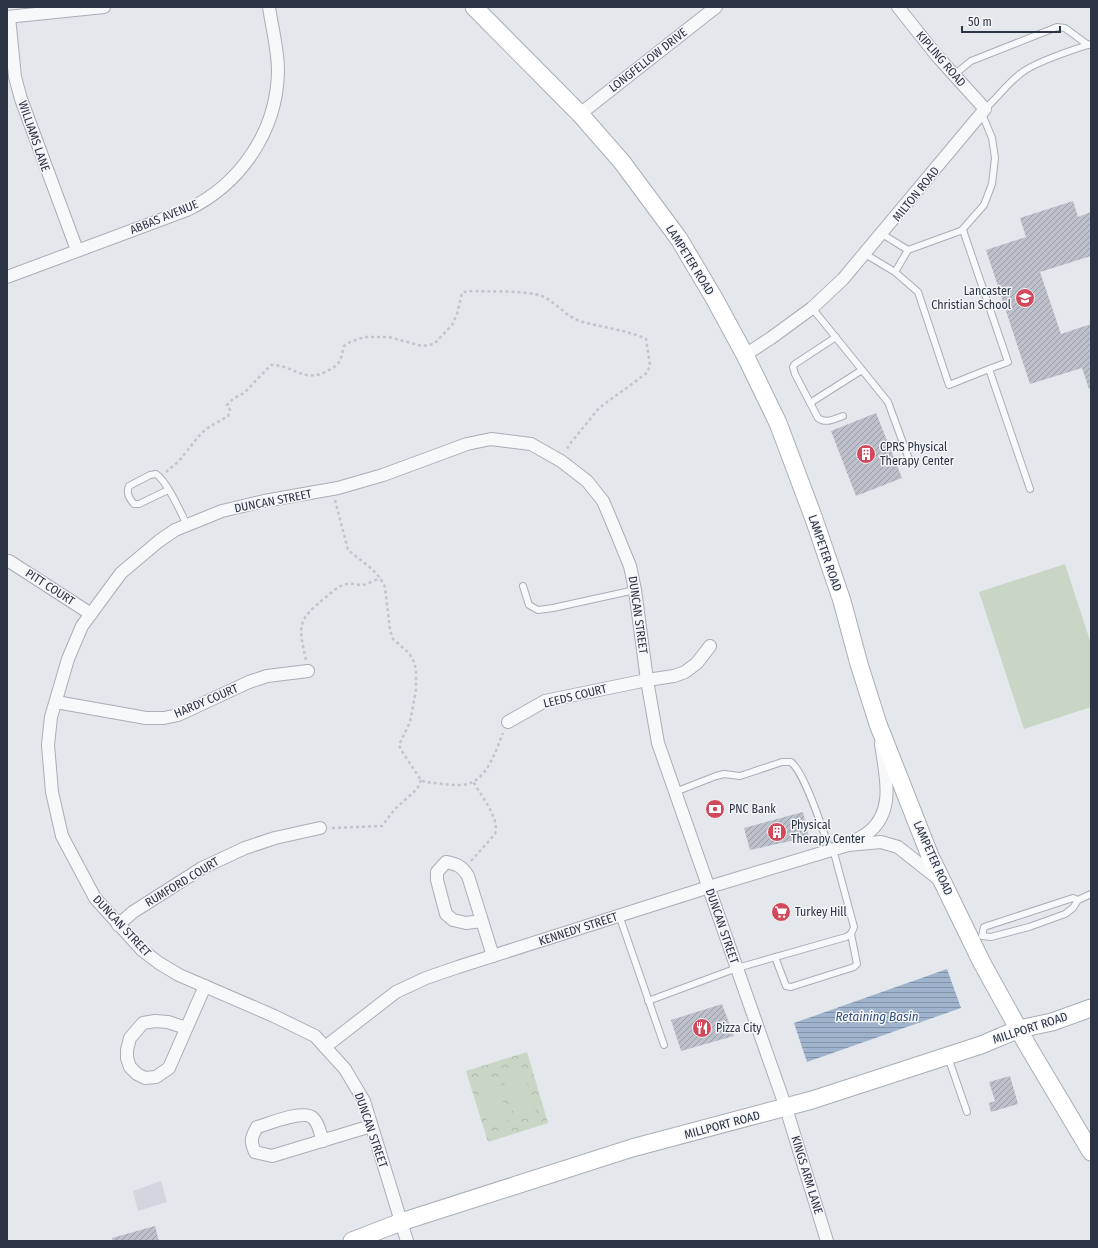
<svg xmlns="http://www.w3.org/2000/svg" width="1098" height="1248" font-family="'Fira Sans Condensed',sans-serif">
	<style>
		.built { fill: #d2d6de }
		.forest { fill: url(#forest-crowns) }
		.pitch { fill: #c9d6c5 }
		.water { fill: url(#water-rules) }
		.building { fill: url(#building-hatch) }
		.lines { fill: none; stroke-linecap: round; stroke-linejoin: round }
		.lane-casing { stroke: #a9aeb7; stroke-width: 8 }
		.street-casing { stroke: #a9aeb7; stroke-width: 14 }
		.secondary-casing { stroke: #a9aeb7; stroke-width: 19 }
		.path { stroke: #c2c5cb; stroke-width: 2.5; stroke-dasharray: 3 3; stroke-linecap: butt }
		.lane { stroke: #f7f8fa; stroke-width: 6 }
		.street { stroke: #f7f8fa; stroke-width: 12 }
		.secondary { stroke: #fff; stroke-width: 17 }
		.labels { text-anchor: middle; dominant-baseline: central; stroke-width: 3; stroke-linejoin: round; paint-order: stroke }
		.street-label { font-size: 12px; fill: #2b3445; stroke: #f4f6f9 }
		.poi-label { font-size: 12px; fill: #2b3445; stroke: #f4f6f9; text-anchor: start }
		.water-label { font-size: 13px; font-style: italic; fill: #34527a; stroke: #f4f6f9 }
	</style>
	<defs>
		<pattern id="forest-crowns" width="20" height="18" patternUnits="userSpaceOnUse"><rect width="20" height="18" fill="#c9d6c5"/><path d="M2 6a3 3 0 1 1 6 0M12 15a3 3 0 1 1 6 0" fill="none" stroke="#adb8ab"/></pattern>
		<pattern id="water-rules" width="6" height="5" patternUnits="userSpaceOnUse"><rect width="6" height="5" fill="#9fb4cc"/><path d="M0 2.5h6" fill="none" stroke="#8293a7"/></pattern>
		<pattern id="building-hatch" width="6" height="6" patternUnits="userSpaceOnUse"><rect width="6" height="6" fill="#bbc0ca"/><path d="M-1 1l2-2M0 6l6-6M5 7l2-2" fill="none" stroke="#989da6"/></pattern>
	</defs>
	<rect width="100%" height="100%" fill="#e4e7ec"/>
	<polygon class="built" points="161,1181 167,1202 138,1211 133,1191"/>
	<polygon class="forest" points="527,1052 548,1123 488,1142 466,1071"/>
	<g class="pitch">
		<polygon points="1065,564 1091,644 1091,707 1024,729 979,592"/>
		<polygon points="522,1067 536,1112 515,1118 502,1074"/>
		<polygon points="495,1076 509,1120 489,1127 475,1083"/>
	</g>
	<polygon class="water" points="947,969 961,1008 807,1062 794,1023"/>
	<g class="building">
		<polygon points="1073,201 1078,217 1091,212 1091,256 1040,272 1061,334 1091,324 1091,388 1089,389 1082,368 1030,384 986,250 1026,237 1020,218"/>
		<polygon points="876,413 902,478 856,496 831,431"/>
		<polygon points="803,812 809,837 750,850 744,828"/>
		<polygon points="722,1004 734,1036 681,1051 671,1020"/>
		<polygon points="1010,1076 1018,1104 991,1112 989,1103 995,1101 989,1082"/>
		<polygon points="155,1226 159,1241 113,1241 112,1238"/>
	</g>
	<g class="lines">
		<g class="lane-casing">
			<g id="lane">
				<polyline points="954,75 971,61 1057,27 1065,28 1088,45"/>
				<path d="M985,109C997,98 1007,84 1020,74C1034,62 1072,50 1091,44"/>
				<polyline points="962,230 984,205 992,184 995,158 992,138 982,114"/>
				<polyline points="882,234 908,250"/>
				<polyline points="865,254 895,272"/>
				<polyline points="812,308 888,402 910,462"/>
				<path d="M836,337L795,364L793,367L795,374L818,418C826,424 834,419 843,416"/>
				<polyline points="989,369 1008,362 963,230 908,250 895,272 918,292 949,385 989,369 1030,489"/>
				<polyline points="810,403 862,370"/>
				<path d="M168,490L139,504H134C129,498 126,493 129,486L150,475L156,474C167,481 181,513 187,525"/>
				<polyline points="523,586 529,605 538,610 553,608 635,590"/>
				<path d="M675,792L716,776L724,774L740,776L782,762H791C805,773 823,831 830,850"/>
				<polyline points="1078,900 1073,898 984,927 982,936 991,937 1029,927 1065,914 1073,908 1078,900 1091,894"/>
				<polyline points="619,915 664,1045"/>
				<polyline points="775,957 786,986 791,987 854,967 857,964 851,934"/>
				<polyline points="648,1001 737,968 846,937 851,934 854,927 833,849"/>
				<polyline points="948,1057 967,1112"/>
			</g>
		</g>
		<g class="street-casing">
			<g id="street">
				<polyline points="7,17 104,7"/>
				<polyline points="9,17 15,77 21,99 77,250"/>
				<polyline points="580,114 716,7"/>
				<path d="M7,277L187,210C241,184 277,131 278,71C278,49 272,28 269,7"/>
				<polyline points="745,355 771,338 812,308 843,279 985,109 937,56 898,7"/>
				<polyline points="9,561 91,614"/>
				<polyline points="56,702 146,718 164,718 178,715 249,682 267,676 308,671"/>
				<polyline points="508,722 545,701 647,680 674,676 685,672 697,663 710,646"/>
				<path d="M851,843C857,839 864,836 869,832C896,810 885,774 881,744"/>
				<path d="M482,921L466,923L453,920L446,914L437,880V872L446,862C457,864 463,867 468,876L493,956"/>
				<polyline points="118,925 133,912 202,868 245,848 275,838 320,828"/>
				<polyline points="186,1028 168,1022 155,1021 143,1023 130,1038 127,1050 127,1058 130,1067 137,1074 145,1078 156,1077 169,1068 205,986"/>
				<polyline points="325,1047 396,992 426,978 458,967 709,887 848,845 881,842 898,847 941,881"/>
				<path d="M323,1141C320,1134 319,1123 313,1118C303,1109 269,1124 257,1127C251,1138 250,1141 255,1152L272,1156L371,1126"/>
				<polyline points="407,1241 364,1101 345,1069 315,1036 274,1016 179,975 159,963 142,950 95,898 62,836 52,792 48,745 51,717 68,659 82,626 121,573 159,541 175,530 222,511 264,501 338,488 383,475 467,444 491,439 531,444 561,461 587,481 603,501 614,527 630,566 635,590 647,680 658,743 786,1108 827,1241"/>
			</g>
		</g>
		<g class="secondary-casing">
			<g id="secondary">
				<polyline points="474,7 580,114 622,162 679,239 714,298 745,355 778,423 814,519 842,601 859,664 878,724 930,856 982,963 1029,1048 1091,1152"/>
				<polyline points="352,1241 401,1222 632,1148 812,1100 981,1045 1019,1029 1052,1022 1091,1008"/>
			</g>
		</g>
		<g class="path">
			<path d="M166,472L179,461L198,437L206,429L228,416L230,410L227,405L233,399L244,393L271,365C291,364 304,383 325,372C341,364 340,362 344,346L350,342L365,337H389L422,346L434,344L452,325L457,314L462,293L468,291C487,292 526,290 542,296C556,302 565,316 580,321C602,328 625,329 646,339L650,365L647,373L599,408L569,445L566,451"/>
			<path d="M335,500L348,550L372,569L380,578L385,587L390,630L393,639L409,653L414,662L416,670V690L410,722L399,745L401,750L421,780L425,782C436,783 448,785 460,785C486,785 495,752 503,733"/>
			<path d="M306,660C298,624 297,621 326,597C332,592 339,585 347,584C352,583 357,585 362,585C368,584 375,580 380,578"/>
			<polyline points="332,828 382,826 395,809 417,789 421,780"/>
			<path d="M471,861L495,834C500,818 481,796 473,781"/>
		</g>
		<use href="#lane" class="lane"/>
		<use href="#street" class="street"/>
		<use href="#secondary" class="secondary"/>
	</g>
	<defs>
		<g id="school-disc" transform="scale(1)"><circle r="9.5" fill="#d1495b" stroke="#f4f6f9"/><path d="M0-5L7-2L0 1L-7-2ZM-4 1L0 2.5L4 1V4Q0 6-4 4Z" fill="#fff"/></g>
		<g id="building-disc" transform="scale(1)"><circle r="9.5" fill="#d1495b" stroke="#f4f6f9"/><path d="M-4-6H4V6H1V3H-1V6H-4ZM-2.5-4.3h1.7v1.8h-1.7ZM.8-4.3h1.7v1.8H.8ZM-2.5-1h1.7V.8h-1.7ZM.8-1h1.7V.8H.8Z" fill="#fff"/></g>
		<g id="bank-disc" transform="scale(1)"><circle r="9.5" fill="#d1495b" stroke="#f4f6f9"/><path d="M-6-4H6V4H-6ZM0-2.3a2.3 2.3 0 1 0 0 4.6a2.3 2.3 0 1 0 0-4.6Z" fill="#fff"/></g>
		<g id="supermarket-disc" transform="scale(1)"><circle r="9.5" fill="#d1495b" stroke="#f4f6f9"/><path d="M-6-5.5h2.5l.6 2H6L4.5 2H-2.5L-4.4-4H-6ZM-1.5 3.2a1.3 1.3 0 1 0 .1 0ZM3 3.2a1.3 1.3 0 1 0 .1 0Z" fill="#fff"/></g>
		<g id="restaurant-disc" transform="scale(1)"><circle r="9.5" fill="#d1495b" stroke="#f4f6f9"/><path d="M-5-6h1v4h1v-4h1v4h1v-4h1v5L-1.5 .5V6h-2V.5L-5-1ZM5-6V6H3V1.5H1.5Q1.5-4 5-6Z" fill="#fff"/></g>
	</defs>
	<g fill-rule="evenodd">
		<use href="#school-disc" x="1025" y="298"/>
		<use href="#building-disc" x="866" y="454"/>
		<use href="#bank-disc" x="715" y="809"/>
		<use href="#building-disc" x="777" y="832"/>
		<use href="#supermarket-disc" x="781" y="912"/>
		<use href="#restaurant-disc" x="702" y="1028"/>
	</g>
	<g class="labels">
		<g class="street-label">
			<text transform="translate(941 59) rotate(49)">KIPLING ROAD</text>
			<text transform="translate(648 60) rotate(-38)">LONGFELLOW DRIVE</text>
			<text transform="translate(34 136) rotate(71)">WILLIAMS LANE</text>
			<text transform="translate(916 194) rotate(-51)">MILTON ROAD</text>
			<text transform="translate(164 217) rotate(-22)">ABBAS AVENUE</text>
			<text transform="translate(690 260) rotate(58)">LAMPETER ROAD</text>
			<text transform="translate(273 501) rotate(-11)">DUNCAN STREET</text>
			<text transform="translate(825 553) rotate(71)">LAMPETER ROAD</text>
			<text transform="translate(50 587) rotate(33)">PITT COURT</text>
			<text transform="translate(638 615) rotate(82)">DUNCAN STREET</text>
			<text transform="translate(575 696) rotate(-14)">LEEDS COURT</text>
			<text transform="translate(206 701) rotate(-23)">HARDY COURT</text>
			<text transform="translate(933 858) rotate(66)">LAMPETER ROAD</text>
			<text transform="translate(182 882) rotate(-31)">RUMFORD COURT</text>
			<text transform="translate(122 926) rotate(47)">DUNCAN STREET</text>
			<text transform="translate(722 926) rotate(71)">DUNCAN STREET</text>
			<text transform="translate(578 929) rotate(-18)">KENNEDY STREET</text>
			<text transform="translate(1030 1028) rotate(-18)">MILLPORT ROAD</text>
			<text transform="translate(722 1125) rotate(-15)">MILLPORT ROAD</text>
			<text transform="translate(371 1130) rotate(71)">DUNCAN STREET</text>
			<text transform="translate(807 1175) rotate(73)">KINGS ARM LANE</text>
		</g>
		<g class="poi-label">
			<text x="1011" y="291" text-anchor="end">Lancaster<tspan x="1011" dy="14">Christian School</tspan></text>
			<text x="880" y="447">CPRS Physical<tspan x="880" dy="14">Therapy Center</tspan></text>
			<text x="729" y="809">PNC Bank</text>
			<text x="791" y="825">Physical<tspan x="791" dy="14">Therapy Center</tspan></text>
			<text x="795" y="912">Turkey Hill</text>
			<text x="716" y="1028">Pizza City</text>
		</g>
		<g class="water-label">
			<text x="877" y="1016">Retaining Basin</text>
		</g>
	</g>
	<rect width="1098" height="1248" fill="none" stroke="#2b3445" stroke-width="16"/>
	<path d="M962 26v6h98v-6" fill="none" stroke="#2b3445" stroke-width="2"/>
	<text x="968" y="26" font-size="12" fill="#2b3445" stroke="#f4f6f9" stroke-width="3" paint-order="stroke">50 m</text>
</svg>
